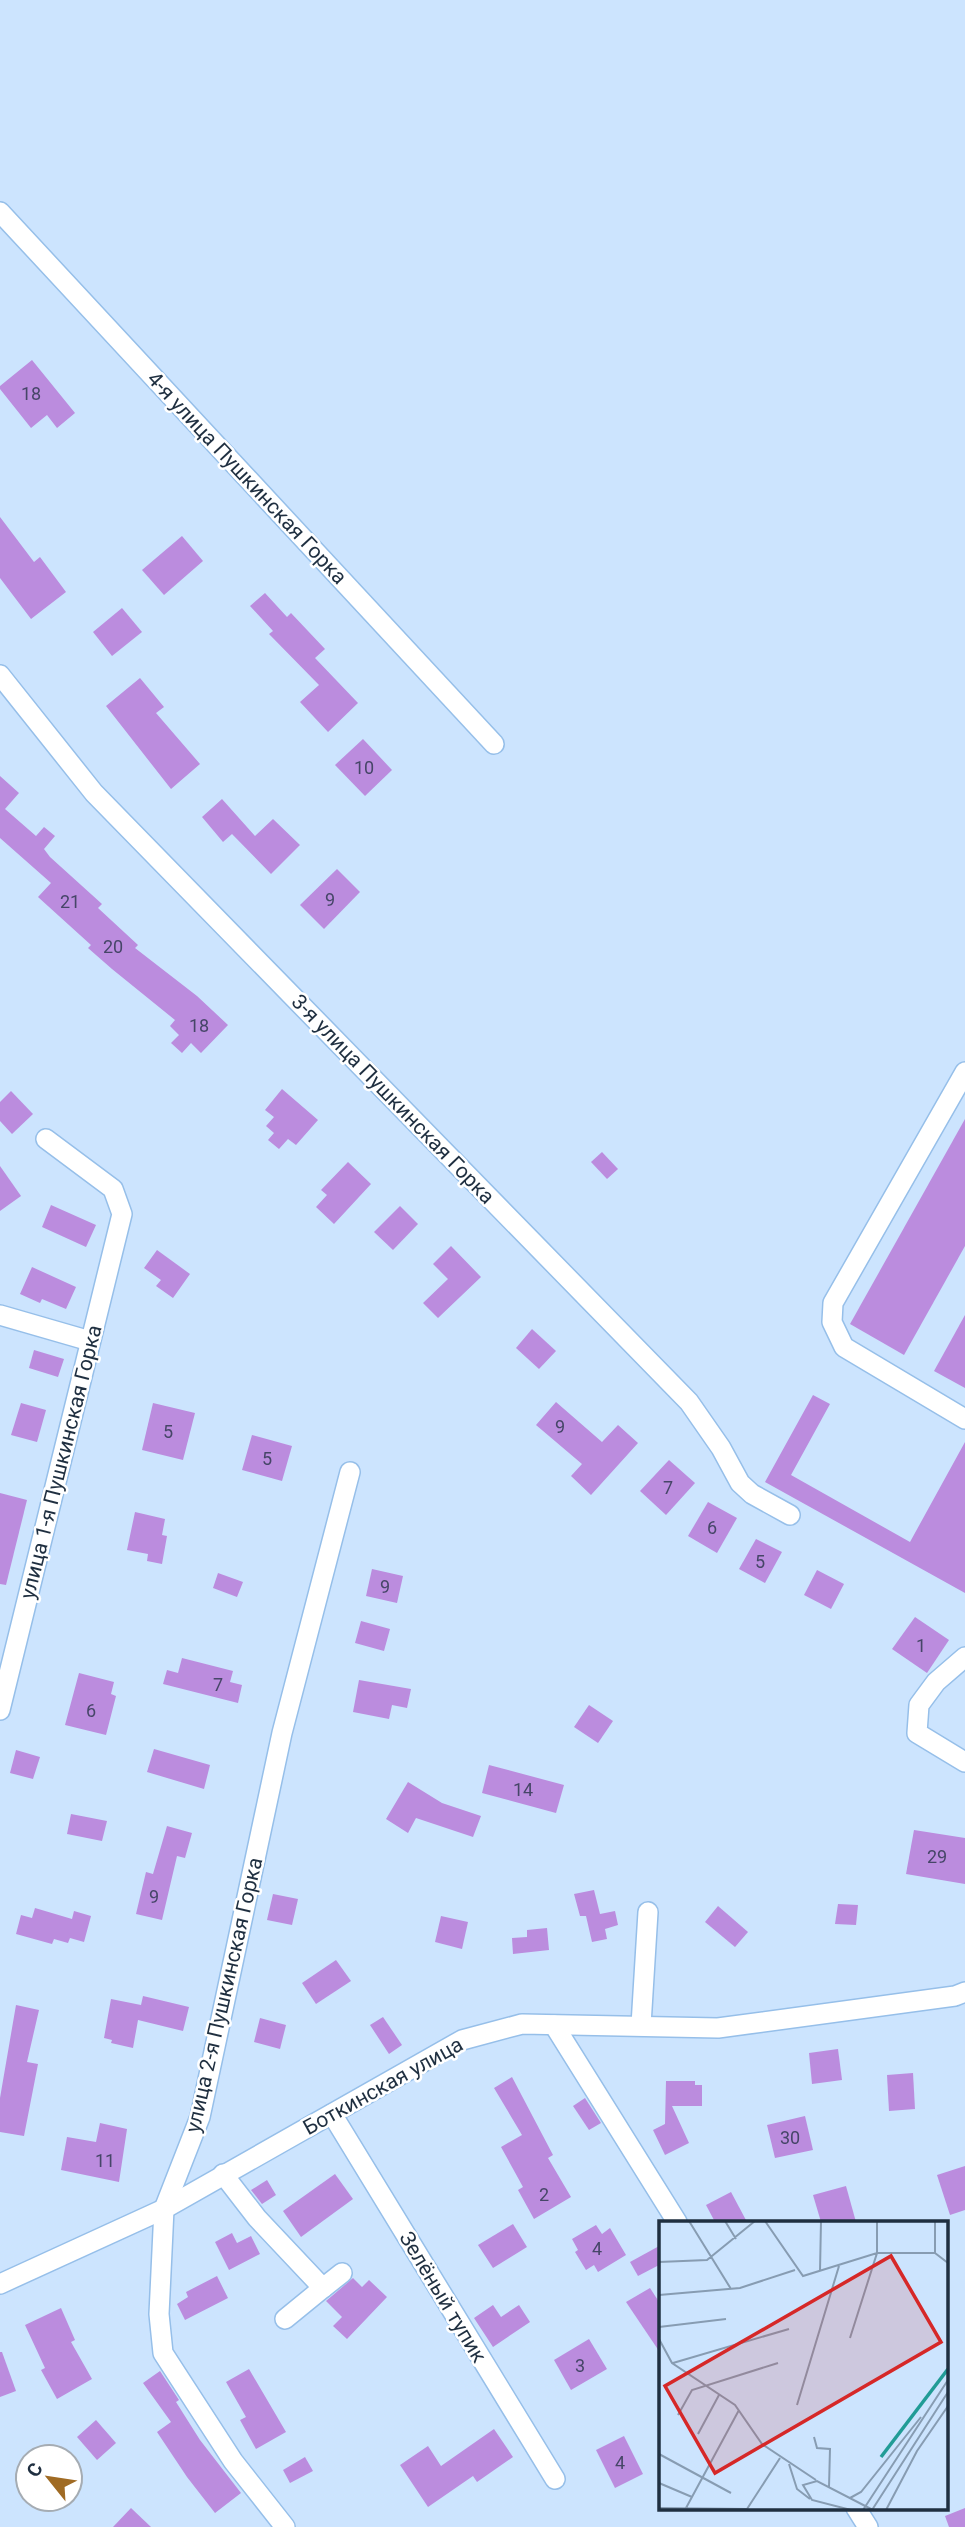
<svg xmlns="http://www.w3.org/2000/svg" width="965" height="2527" font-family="Roboto,sans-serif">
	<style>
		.building { fill: #bb8cde }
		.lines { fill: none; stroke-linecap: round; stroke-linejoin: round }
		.minor-casing { stroke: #96bfe9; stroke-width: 22 }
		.minor { stroke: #fff; stroke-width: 19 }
		.labels { text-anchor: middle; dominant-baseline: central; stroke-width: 5; stroke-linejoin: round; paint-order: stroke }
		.number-label { font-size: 18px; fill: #464668 }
		.street-label { font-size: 21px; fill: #1f2f40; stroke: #fff }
		.inset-river { fill: none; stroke: #219c96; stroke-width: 3.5 }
		.inset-road { fill: none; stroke: #879cb2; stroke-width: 2 }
		.view { fill: #d62828; fill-opacity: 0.15; stroke: #d62828; stroke-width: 3.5 }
		.inset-edge { fill: none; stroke: #1f2f40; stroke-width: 3.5 }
	</style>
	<rect width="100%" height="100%" fill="#cce4fe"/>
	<g class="building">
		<polygon points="32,360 75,413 57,428 47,415 31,428 0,389 0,386"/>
		<polygon points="0,517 34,562 40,557 66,592 31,619 0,578"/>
		<polygon points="182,536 203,561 164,595 142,570"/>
		<polygon points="265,593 287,617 291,613 325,649 315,658 358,703 328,732 300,702 319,685 269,634 273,631 250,606"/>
		<polygon points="122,608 142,632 112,656 93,632"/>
		<polygon points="140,678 164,707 156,713 200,764 171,789 106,706"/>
		<polygon points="363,739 392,770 365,796 335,765"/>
		<polygon points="0,776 19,793 5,809 36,836 44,827 55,836 44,849 50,857 102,904 98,908 138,945 135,948 197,996 228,1025 201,1053 191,1043 182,1053 171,1043 179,1035 170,1026 175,1020 112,969 88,948 91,945 38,897 51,883 0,838"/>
		<polygon points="222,799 255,836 273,819 300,845 271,874 232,834 223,842 202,817"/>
		<polygon points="337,869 360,892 324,929 300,905"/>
		<polygon points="282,1089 318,1120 296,1145 288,1139 279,1149 268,1140 274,1133 266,1126 274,1117 265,1110"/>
		<polygon points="11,1091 33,1114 12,1134 0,1121 0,1102"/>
		<polygon points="965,1119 965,1246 904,1355 850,1324"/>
		<polygon points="602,1152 618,1169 607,1179 591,1162"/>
		<polygon points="348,1162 371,1184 334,1224 316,1207 327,1195 321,1190"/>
		<polygon points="0,1166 21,1196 0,1211"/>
		<polygon points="51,1205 96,1225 86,1247 42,1227"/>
		<polygon points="400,1206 418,1224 393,1250 374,1232"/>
		<polygon points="451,1246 481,1277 438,1318 423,1303 448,1279 433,1264"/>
		<polygon points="157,1250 190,1274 173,1298 156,1286 161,1280 144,1268"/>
		<polygon points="32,1267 76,1287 66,1309 42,1299 40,1303 20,1294"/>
		<polygon points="965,1315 965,1388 934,1371"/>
		<polygon points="532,1329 556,1351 539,1369 516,1348"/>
		<polygon points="34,1350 64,1359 58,1377 29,1368"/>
		<polygon points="813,1395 830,1404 791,1475 910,1542 965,1442 965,1593 765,1482"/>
		<polygon points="556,1402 602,1442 618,1425 638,1443 591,1495 571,1476 582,1464 536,1425"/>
		<polygon points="21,1403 46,1410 37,1442 11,1435"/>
		<polygon points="153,1403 195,1413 183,1460 142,1450"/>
		<polygon points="252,1435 292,1446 282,1481 242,1470"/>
		<polygon points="669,1460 695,1483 666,1515 640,1491"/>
		<polygon points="0,1493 27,1500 6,1585 0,1584"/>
		<polygon points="708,1502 737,1518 717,1553 688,1536"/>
		<polygon points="135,1512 165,1519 162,1535 167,1536 162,1564 147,1561 148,1554 127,1550"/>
		<polygon points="756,1539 782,1552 765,1583 739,1569"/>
		<polygon points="372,1569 403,1576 397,1603 366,1596"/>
		<polygon points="817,1570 844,1584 831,1609 804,1595"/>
		<polygon points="218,1573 243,1582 237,1597 213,1588"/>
		<polygon points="915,1617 949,1640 927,1673 892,1649"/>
		<polygon points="361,1621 390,1629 384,1651 355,1643"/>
		<polygon points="182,1658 233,1671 230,1682 242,1685 238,1703 163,1684 167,1670 178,1673"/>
		<polygon points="79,1673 114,1682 111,1694 116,1696 106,1735 65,1725"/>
		<polygon points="359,1680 411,1689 407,1708 392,1705 389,1719 353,1712"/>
		<polygon points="589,1705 613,1721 598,1743 574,1727"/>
		<polygon points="154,1749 210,1765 204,1789 147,1772"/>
		<polygon points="16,1750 40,1757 33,1779 10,1773"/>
		<polygon points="489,1765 564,1785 556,1813 482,1793"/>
		<polygon points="408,1782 442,1803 481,1816 473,1837 416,1818 408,1833 386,1819"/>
		<polygon points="71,1814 107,1821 102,1841 67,1834"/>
		<polygon points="167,1826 192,1833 185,1858 177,1856 162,1920 136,1914 146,1872 153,1874"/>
		<polygon points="914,1830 965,1838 965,1884 906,1874"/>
		<polygon points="594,1890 600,1914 615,1911 618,1925 605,1929 607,1939 592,1942 586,1916 580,1916 574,1894"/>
		<polygon points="273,1894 298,1899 292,1925 267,1920"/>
		<polygon points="838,1904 858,1905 856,1925 835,1924"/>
		<polygon points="718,1906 748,1932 735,1947 705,1922"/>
		<polygon points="35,1908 72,1919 74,1911 91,1916 84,1942 70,1938 68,1943 54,1939 52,1944 16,1934 21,1915 32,1918"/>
		<polygon points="441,1916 468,1922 462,1949 435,1942"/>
		<polygon points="547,1928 549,1950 513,1954 512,1938 527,1937 527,1930"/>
		<polygon points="336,1960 351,1981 316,2004 302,1983"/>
		<polygon points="143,1996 189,2007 183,2031 138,2020 133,2048 111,2043 112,2040 104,2038 111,1999 141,2005"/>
		<polygon points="16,2005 39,2010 27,2062 38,2064 24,2136 0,2132 0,2098"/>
		<polygon points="383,2017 402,2045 389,2054 370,2025"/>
		<polygon points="260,2018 286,2025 280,2049 254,2042"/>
		<polygon points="838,2049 842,2080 812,2084 809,2053"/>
		<polygon points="913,2073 915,2109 889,2111 887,2075"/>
		<polygon points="512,2077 553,2155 548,2158 571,2197 534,2219 518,2190 523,2187 501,2147 522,2135 494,2088"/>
		<polygon points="666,2081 695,2081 695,2085 702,2085 702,2106 672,2106 689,2143 665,2155 653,2130 665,2124"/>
		<polygon points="585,2098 601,2123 589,2130 573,2106"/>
		<polygon points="805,2116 813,2150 775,2158 767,2125"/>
		<polygon points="100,2123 127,2129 119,2182 61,2170 67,2137 96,2142"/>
		<polygon points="965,2166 965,2210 950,2215 937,2175"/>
		<polygon points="335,2174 353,2199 301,2237 283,2211"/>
		<polygon points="267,2180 276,2195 262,2204 251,2190"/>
		<polygon points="846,2186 856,2222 821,2222 813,2195"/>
		<polygon points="731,2192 747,2222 715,2222 706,2205"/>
		<polygon points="513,2224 527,2247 493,2268 478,2245"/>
		<polygon points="596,2225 602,2234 610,2228 626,2255 598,2272 594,2265 586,2270 575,2252 578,2250 572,2239"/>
		<polygon points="232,2233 237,2243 251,2236 260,2254 229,2270 215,2242"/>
		<polygon points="661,2245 661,2264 638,2276 630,2262"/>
		<polygon points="217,2276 228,2298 185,2320 177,2304 188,2297 186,2292"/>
		<polygon points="353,2278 362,2287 369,2280 387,2297 347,2339 333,2326 342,2317 326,2301"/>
		<polygon points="650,2288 661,2305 661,2354 626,2302"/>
		<polygon points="493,2305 501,2317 519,2305 530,2322 493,2347 474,2318"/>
		<polygon points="61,2308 75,2340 71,2342 92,2379 57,2399 41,2370 45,2368 25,2325"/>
		<polygon points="589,2339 607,2369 571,2390 554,2360"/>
		<polygon points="0,2352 2,2352 16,2391 0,2397"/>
		<polygon points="249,2369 286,2432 256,2449 240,2420 246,2417 226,2382"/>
		<polygon points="160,2371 179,2400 176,2402 200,2440 241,2493 215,2513 187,2477 157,2432 171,2422 143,2383"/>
		<polygon points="96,2420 116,2443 97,2460 77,2437"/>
		<polygon points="494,2429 513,2457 477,2482 473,2476 428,2507 400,2465 428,2446 441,2466"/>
		<polygon points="624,2436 643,2474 615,2488 596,2450"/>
		<polygon points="305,2457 313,2471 290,2483 283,2470"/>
		<polygon points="131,2508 151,2527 113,2527"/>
		<polygon points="965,2508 965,2527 949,2527 945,2516"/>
	</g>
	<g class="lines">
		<g class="minor-casing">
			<g id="minor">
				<polyline points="0,212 494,744"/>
				<polyline points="0,675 94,793 689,1402 721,1448 740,1483 752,1494 790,1515"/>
				<polyline points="965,1072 833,1303 832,1322 844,1347 965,1419"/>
				<polyline points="0,1315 90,1341"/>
				<polyline points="965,1657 936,1682 919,1705 917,1733 965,1762"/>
				<polyline points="0,1710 122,1214 113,1189 46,1139"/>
				<polyline points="554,2025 677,2222"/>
				<polyline points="641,2025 648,1912"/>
				<polyline points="332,2114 555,2479"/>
				<polyline points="223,2174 257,2218 323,2288 285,2319"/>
				<polyline points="0,2284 164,2209 462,2040 522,2024 718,2028 955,1996 965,1992"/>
				<polyline points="323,2288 342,2273"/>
				<polyline points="856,2508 868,2527"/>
				<polyline points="285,2527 233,2461 163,2353 159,2314 164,2209 200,2117 282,1733 350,1472"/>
			</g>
		</g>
		<use href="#minor" class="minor"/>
	</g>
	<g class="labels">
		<g class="number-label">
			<text x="31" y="393">18</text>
			<text x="364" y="767">10</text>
			<text x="330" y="899">9</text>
			<text x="70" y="901">21</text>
			<text x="113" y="946">20</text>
			<text x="199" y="1025">18</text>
			<text x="560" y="1426">9</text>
			<text x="168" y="1431">5</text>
			<text x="267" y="1458">5</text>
			<text x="668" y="1487">7</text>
			<text x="712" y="1527">6</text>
			<text x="760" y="1561">5</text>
			<text x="385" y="1586">9</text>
			<text x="921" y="1645">1</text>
			<text x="218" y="1684">7</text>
			<text x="91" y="1710">6</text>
			<text x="523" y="1789">14</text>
			<text x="937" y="1856">29</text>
			<text x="154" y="1896">9</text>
			<text x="790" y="2137">30</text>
			<text x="105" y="2160">11</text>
			<text x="544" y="2194">2</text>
			<text x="597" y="2248">4</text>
			<text x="580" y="2365">3</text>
			<text x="620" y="2462">4</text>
		</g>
		<g class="street-label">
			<text transform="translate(247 478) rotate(47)">4-я улица Пушкинская Горка</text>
			<text transform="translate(393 1099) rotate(46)">3-я улица Пушкинская Горка</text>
			<text transform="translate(61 1462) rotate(-76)">улица 1-я Пушкинская Горка</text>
			<text transform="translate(224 1995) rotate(-77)">улица 2-я Пушкинская Горка</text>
			<text transform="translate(383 2086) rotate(-29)">Боткинская улица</text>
			<text transform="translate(443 2297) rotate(59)">Зелёный тупик</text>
		</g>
	</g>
	<g transform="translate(659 2221)">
		<rect width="289" height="289" fill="#cce4fe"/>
		<path class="inset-river" d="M222,236L289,148"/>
		<path class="inset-road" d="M30,0L72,68M66,0L77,18M106,0L144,55L218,32H276M276,0V32L289,42M0,41L48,39L96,0M161,50L162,0M0,74L81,67L136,49M0,106L67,98M191,117L218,32V0M0,118L13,142L76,184L103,223L157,259M14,142L130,108M138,184L180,45M19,194L33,169L119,142M39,213L60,174M155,216L158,227L171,228L170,266M0,233L72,272M130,243L138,268L151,278M0,262L33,276M191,277L202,271L262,196M0,287L88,288L121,237M27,287L80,189M192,289L153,279L144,264L158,260L214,289M204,289L289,159M213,289L289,171M227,289L258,230L289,185"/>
		<path class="view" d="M232,35L282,121L56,252L6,165Z"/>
		<rect width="289" height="289" class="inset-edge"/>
	</g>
	<g transform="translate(49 2478) rotate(300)"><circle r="33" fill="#ffffff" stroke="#a5acb3" stroke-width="2"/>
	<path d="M0-5L12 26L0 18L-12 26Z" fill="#a06b24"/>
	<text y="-10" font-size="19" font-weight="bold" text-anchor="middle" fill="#1f2f40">С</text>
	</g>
</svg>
